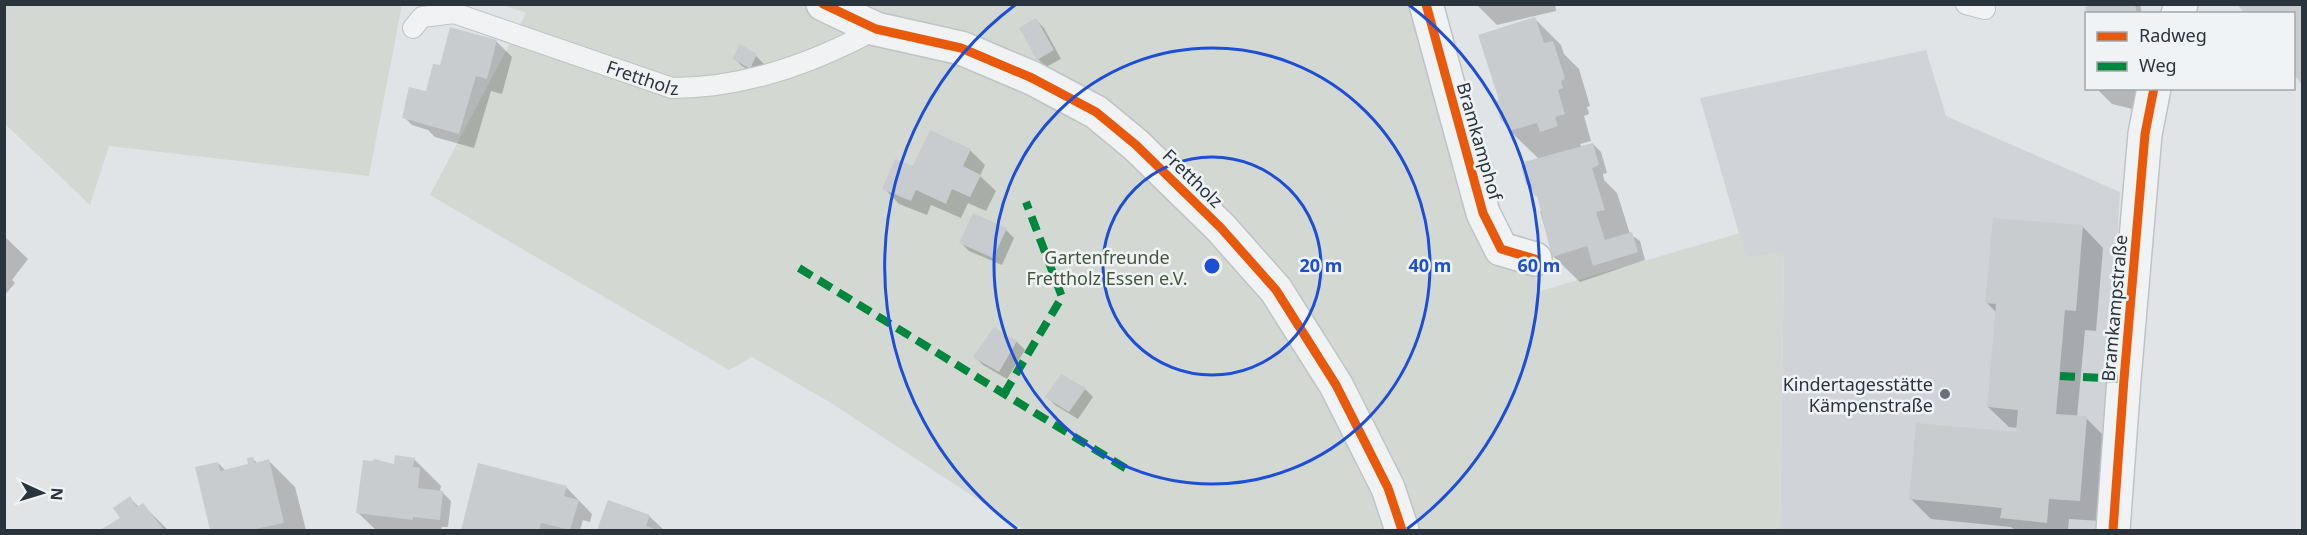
<svg xmlns="http://www.w3.org/2000/svg" width="2307" height="535" font-family="'Noto Sans',sans-serif">
	<style>
		.built { fill: #d0d4d9 }
		.green { fill: #d3d9d2 }
		.shadow { fill: #0003 }
		.building { fill: #c9ccce }
		.lines { fill: none; stroke-linecap: round; stroke-linejoin: round }
		.lane-casing { stroke: #c0c2c4; stroke-width: 22 }
		.street-casing { stroke: #c0c2c4; stroke-width: 36 }
		.lane { stroke: #f0f2f3; stroke-width: 20 }
		.street { stroke: #f0f2f3; stroke-width: 33 }
		.quiet { stroke: #00873e; stroke-width: 8; stroke-dasharray: 15 8; stroke-linecap: butt }
		.cycleway-casing { stroke: #eff3f5; stroke-width: 13 }
		.cycleway { stroke: #e8590c; stroke-width: 9 }
		.ring { fill: none; stroke: #1d4ed8; stroke-width: 3 }
		.poi-dot { fill: #6a7278; stroke: #eff3f5; stroke-width: 2 }
		.labels { text-anchor: middle; dominant-baseline: central; stroke-width: 5; stroke-linejoin: round; paint-order: stroke }
		.street-label { font-size: 18px; fill: #2a343d; stroke: #eff3f5 }
		.park-label { font-size: 18px; fill: #445739; stroke: #eff3f5 }
		.poi-label { font-size: 18px; fill: #2a343d; stroke: #eff3f5; text-anchor: end }
		.centre { fill: #1d4ed8; stroke: #eff3f5; stroke-width: 3 }
		.ring-label { font-size: 18px; text-anchor: middle; font-weight: bold; fill: #1d4ed8; stroke: #eff3f5; stroke-width: 5; stroke-linejoin: round; paint-order: stroke }
	</style>
	<rect width="100%" height="100%" fill="#e1e4e6"/>
	<polygon class="built" points="1926,50 1946,116 2120,192 2101,530 1780,530 1784,253 1746,258 1700,98"/>
	<g class="green">
		<polygon points="4,5 402,5 369,176 109,146 90,205 5,124"/>
		<polygon points="503,5 1422,5 1481,215 1531,267 1540,291 1740,233 1746,258 1784,252 1780,530 1024,530 831,403 752,357 729,370 430,195 526,13"/>
	</g>
	<g class="shadow">
		<polygon points="1476,4 1555,4 1556,11 1497,25"/>
		<polygon points="2103,4 2140,4 2142,14 2088,14"/>
		<polygon points="2239,4 2302,4 2302,83 2294,72 2294,14"/>
		<polygon points="1535,19 1561,45 1564,54 1579,69 1590,106 1587,107 1589,114 1584,116 1591,141 1580,144 1582,148 1593,144 1601,152 1607,173 1603,174 1604,180 1617,193 1630,234 1640,241 1645,260 1580,282 1553,256 1540,211 1543,210 1539,199 1528,184 1539,159 1510,131 1502,120 1501,101"/>
		<polygon points="1036,20 1044,28 1061,59 1046,67 1038,59"/>
		<polygon points="451,29 497,42 512,57 502,94 491,91 474,148 435,137 428,130 412,125 404,117 427,94 441,66"/>
		<polygon points="740,46 756,56 764,64 758,76 742,66 734,58"/>
		<polygon points="2096,88 2159,88 2153,114 2112,104"/>
		<polygon points="970,150 985,165 980,176 996,191 986,211 968,203 961,218 931,205 927,215 899,204 884,188"/>
		<polygon points="974,215 1006,230 1014,238 1002,265 969,251 961,243"/>
		<polygon points="2083,227 2103,248 2096,331 2085,330 2077,417 2086,418 2107,439 2100,521 2069,519 2068,530 2015,530 2011,527 1931,519 1911,499 2017,434 2018,428 2009,427 1988,407 1997,313 1987,303"/>
		<polygon points="4,236 28,259 12,280 15,283 4,296"/>
		<polygon points="995,329 1017,342 1025,350 1007,379 983,365 975,357"/>
		<polygon points="1085,389 1093,397 1078,419 1055,405 1047,397"/>
		<polygon points="253,459 258,464 269,461 295,487 306,530 211,530 197,468 218,463 226,471 249,465"/>
		<polygon points="414,459 441,486 440,490 451,501 448,527 442,527 441,530 376,530 357,512 395,466"/>
		<polygon points="479,465 566,487 592,514 590,522 583,520 580,530 463,530"/>
		<polygon points="130,498 139,507 143,505 168,530 103,530 122,518"/>
		<polygon points="609,502 649,516 664,530 599,530"/>
	</g>
	<g class="building">
		<polygon points="2096,4 2135,4 2137,14 2087,14 2085,7"/>
		<polygon points="2237,4 2302,4 2302,85 2294,74 2294,14 2245,14"/>
		<polygon points="1535,17 1544,43 1553,41 1558,56 1565,79 1561,81 1563,88 1558,90 1565,114 1555,117 1558,126 1540,132 1537,123 1509,131 1505,119 1501,121 1495,101 1499,100 1478,35"/>
		<polygon points="1036,18 1054,50 1037,60 1019,28"/>
		<polygon points="450,27 497,40 487,79 476,76 459,134 402,118 409,87 426,91 433,64 440,65"/>
		<polygon points="740,44 757,54 750,69 732,58"/>
		<polygon points="930,130 971,149 963,166 981,175 970,197 952,189 946,204 916,190 911,201 882,189 895,159 913,166"/>
		<polygon points="1593,143 1599,165 1592,168 1605,210 1596,212 1605,240 1632,232 1638,252 1593,266 1587,246 1552,257 1537,195 1534,196 1531,183 1526,185 1521,166 1525,165 1524,162"/>
		<polygon points="973,213 1007,228 993,258 959,243"/>
		<polygon points="1993,218 2083,225 2076,311 2065,310 2056,414 2087,416 2080,501 2049,499 2047,523 2000,518 2002,508 1909,499 1916,423 2016,432 2018,410 1987,407 1996,304 1985,303"/>
		<polygon points="994,327 1017,341 999,372 973,357"/>
		<polygon points="1061,374 1086,388 1069,412 1045,397"/>
		<polygon points="395,455 415,458 413,467 420,468 418,488 443,491 440,520 413,517 413,520 356,513 363,460 372,461 374,459 394,464"/>
		<polygon points="253,457 255,463 269,459 284,523 251,530 210,530 195,467 218,462 220,471 248,464 247,458"/>
		<polygon points="478,463 567,486 564,496 579,500 570,530 541,523 539,530 461,530"/>
		<polygon points="130,496 137,507 143,503 164,530 100,530 120,518 113,508"/>
		<polygon points="608,500 650,515 646,526 658,530 597,530"/>
	</g>
	<g class="lines">
		<g class="lane-casing">
			<g id="lane">
				<polyline points="1966,4 1985,9"/>
				<path id="s1" d="M413,28L422,17L454,13L672,88C743,88 814,63 876,29"/>
			</g>
		</g>
		<g class="street-casing">
			<g id="street">
				<polyline points="823,4 876,29 961,48 1032,78 1096,112 1136,145 1221,228 1276,290 1336,385 1388,488 1402,530"/>
				<polyline points="1426,4 1483,213 1501,249 1535,259"/>
				<polyline points="2178,14 2181,4"/>
				<polyline points="2113,530 2124,379 2145,134 2154,88"/>
			</g>
		</g>
		<use href="#lane" class="lane"/>
		<use href="#street" class="street"/>
		<g class="quiet">
			<polyline points="799,268 1130,471"/>
			<polyline points="2060,376 2124,379"/>
			<polyline points="1004,394 1062,297 1026,202"/>
		</g>
		<g class="cycleway-casing">
			<g id="cycleway">
				<polyline points="823,4 876,29 961,48 1032,78 1096,112 1136,145 1221,228 1276,290 1336,385 1388,488 1402,530"/>
				<polyline points="1426,4 1483,213 1501,249 1535,259"/>
				<polyline points="2113,530 2124,379 2145,134 2154,88"/>
			</g>
		</g>
		<use href="#cycleway" class="cycleway"/>
	</g>
	<g class="ring">
		<circle cx="1212" cy="266" r="109"/>
		<circle cx="1212" cy="266" r="218"/>
		<path d="M1017 529A327 327 0 0 1 1015 5M1409 5A327 327 0 0 1 1407 529"/>
	</g>
	<circle class="poi-dot" cx="1945" cy="394" r="6"/>
	<g class="labels">
		<g class="street-label">
			<text stroke="none"><textPath href="#s1" startOffset="246">Frettholz</textPath></text>
			<text transform="translate(1480 141) rotate(74)">Bramkamphof</text>
			<text transform="translate(1193 178) rotate(44)">Frettholz</text>
			<text transform="translate(2114 308) rotate(-85)">Bramkampstraße</text>
		</g>
		<g class="park-label">
			<text x="1107" y="257">Gartenfreunde<tspan x="1107" dy="21">Frettholz Essen e.V.</tspan></text>
		</g>
		<g class="poi-label">
			<text x="1933" y="384">Kindertagesstätte<tspan x="1933" dy="21">Kämpenstraße</tspan></text>
		</g>
	</g>
	<circle cx="1212" cy="266" r="9" class="centre"/>
	<g class="ring-label">
		<text x="1321" y="272">20 m</text>
		<text x="1430" y="272">40 m</text>
		<text x="1539" y="272">60 m</text>
	</g>
	<rect width="2307" height="535" fill="none" stroke="#2a343d" stroke-width="12"/>
	<rect x="2085" y="12" width="210" height="78" fill="#eff3f5" stroke="#a0a7ab" stroke-width="1.5"/>
	<rect x="2097" y="32" width="30" height="9" fill="#e8590c" stroke="#a0a7ab" stroke-width="1.5"/>
	<text x="2139" y="42" font-size="18" fill="#2a343d">Radweg</text>
	<rect x="2097" y="62" width="30" height="9" fill="#00873e" stroke="#a0a7ab" stroke-width="1.5"/>
	<text x="2139" y="72" font-size="18" fill="#2a343d">Weg</text>
	<g transform="translate(42 493) rotate(94)" stroke="#eff3f5" stroke-width="4.5" paint-order="stroke">
	<path d="M0-4.5L10 22L0 15L-10 22Z" fill="#2a343d"/>
	<text y="-9" font-size="16" font-weight="bold" text-anchor="middle" fill="#2a343d">N</text>
	</g>
</svg>
